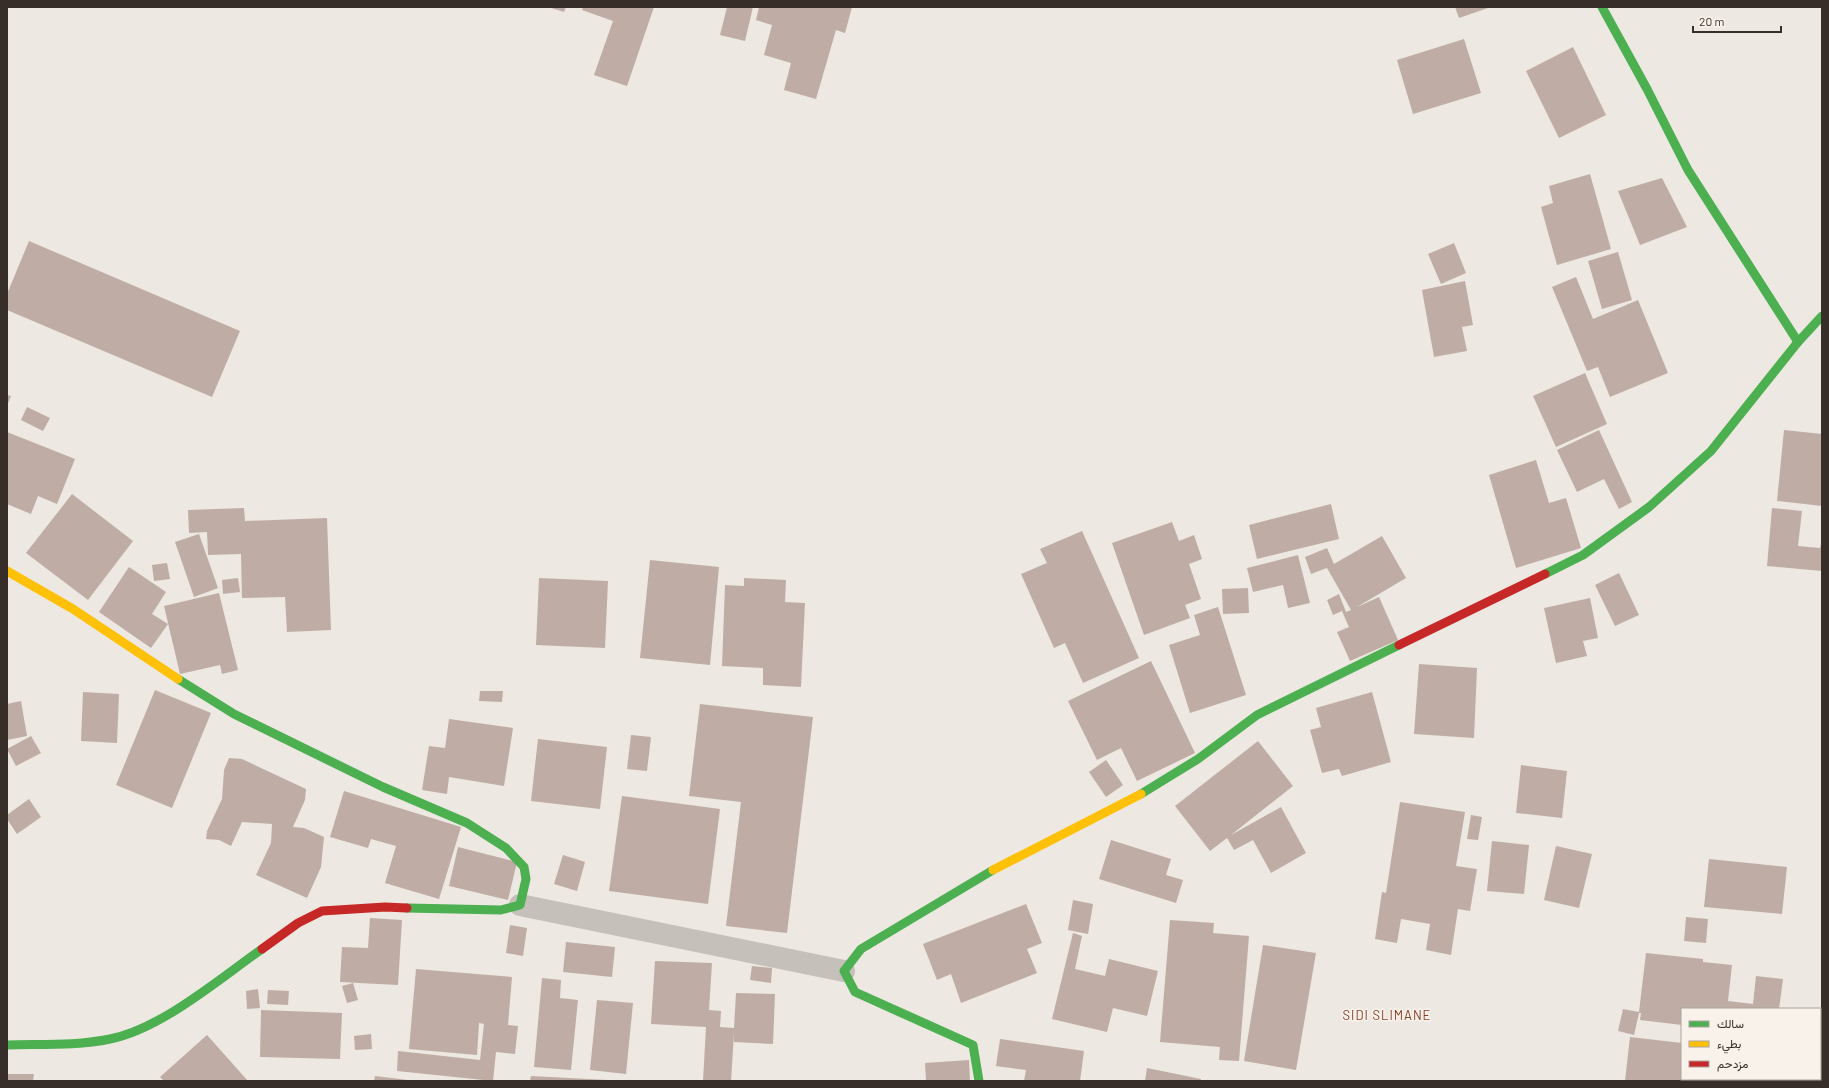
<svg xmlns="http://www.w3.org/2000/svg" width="1829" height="1088" font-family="Barlow,Vazirmatn,sans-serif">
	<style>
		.building { fill: #bfada5 }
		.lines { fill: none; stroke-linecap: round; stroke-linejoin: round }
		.street { stroke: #c6c0bb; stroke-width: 22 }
		.fast { stroke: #4caf50; stroke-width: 9 }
		.slow { stroke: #ffc107; stroke-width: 9 }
		.jam { stroke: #c62828; stroke-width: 9 }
		.labels { text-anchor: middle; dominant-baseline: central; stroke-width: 3; stroke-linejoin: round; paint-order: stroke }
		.quarter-label { font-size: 13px; letter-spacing: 1px; fill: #813e27; stroke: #f9f2ea }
	</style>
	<rect width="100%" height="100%" fill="#ede8e2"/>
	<g class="building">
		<polygon points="548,7 566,7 564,12"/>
		<polygon points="583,7 654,7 627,86 594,75 613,21 582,10"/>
		<polygon points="727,7 753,7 745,41 720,35"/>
		<polygon points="759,7 852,7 845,33 836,30 816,99 784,90 791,63 764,55 772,25 756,20"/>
		<polygon points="1455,7 1491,7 1459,18"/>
		<polygon points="1464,39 1481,93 1413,114 1397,60"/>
		<polygon points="1573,47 1606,115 1559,138 1526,71"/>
		<polygon points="1590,174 1611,249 1557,265 1541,207 1553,203 1549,186"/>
		<polygon points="1662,178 1687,227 1640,245 1618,191"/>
		<polygon points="29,241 240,331 212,397 7,310 7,294"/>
		<polygon points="1454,243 1466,273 1441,284 1428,254"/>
		<polygon points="1618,252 1632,300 1602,309 1588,261"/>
		<polygon points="1576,277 1593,319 1638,300 1668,373 1610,397 1598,367 1587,371 1552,287"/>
		<polygon points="1465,281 1473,325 1462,327 1467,351 1434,357 1422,290"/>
		<polygon points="1585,373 1607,424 1556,447 1533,396"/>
		<polygon points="7,395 11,396 7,406"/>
		<polygon points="27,407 50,418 43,431 21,420"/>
		<polygon points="1599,430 1632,502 1619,509 1604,479 1577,492 1557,450"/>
		<polygon points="1784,430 1822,434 1822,506 1777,501"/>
		<polygon points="7,432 75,459 57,504 38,496 31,514 7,504"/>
		<polygon points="1536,460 1549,503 1566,498 1581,548 1516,568 1489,475"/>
		<polygon points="72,494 133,541 88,600 26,553"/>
		<polygon points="1331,504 1339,539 1257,559 1249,525"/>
		<polygon points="244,508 245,521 327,518 331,630 287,632 285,597 242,598 241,554 208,555 207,532 189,533 188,510"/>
		<polygon points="1772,508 1802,511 1798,546 1820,548 1822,540 1822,571 1767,566"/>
		<polygon points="1172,522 1179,541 1194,535 1202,559 1189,564 1201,599 1185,605 1190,618 1144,635 1112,543"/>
		<polygon points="1082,531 1139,658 1083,683 1065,643 1054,648 1021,574 1047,563 1040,549"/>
		<polygon points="199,534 218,588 194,597 175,542"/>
		<polygon points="1382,536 1406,578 1357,607 1379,597 1398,640 1350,661 1337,632 1349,627 1342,611 1333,615 1327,600 1339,594 1346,612 1351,610 1327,568 1311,574 1305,557 1327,548 1334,564"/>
		<polygon points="1298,555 1310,603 1288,608 1283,585 1253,592 1247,568"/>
		<polygon points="650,560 719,567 710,665 640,658"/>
		<polygon points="167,563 170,579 154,581 152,565"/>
		<polygon points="129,567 166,592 152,614 168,624 151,648 99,612"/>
		<polygon points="1619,573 1639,615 1615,626 1595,585"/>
		<polygon points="238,578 240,592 223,594 222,580"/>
		<polygon points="539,578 608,581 605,648 536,645"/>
		<polygon points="744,578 786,580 785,602 805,603 801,687 763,685 763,668 722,666 725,585 744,586"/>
		<polygon points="1248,588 1249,613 1223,614 1222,589"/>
		<polygon points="219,593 238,670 222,674 220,665 180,674 164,606"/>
		<polygon points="1590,598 1598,638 1583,641 1587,656 1556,663 1544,608"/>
		<polygon points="1218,607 1246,695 1190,713 1169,645 1200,635 1194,615"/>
		<polygon points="1151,661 1195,753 1137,781 1121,748 1097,760 1068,701"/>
		<polygon points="1419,664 1477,668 1474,738 1414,734"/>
		<polygon points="155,690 211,713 172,808 116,785"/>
		<polygon points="480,691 503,691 502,702 479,701"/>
		<polygon points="83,692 119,694 117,743 81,741"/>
		<polygon points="1372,692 1391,762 1342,776 1339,769 1322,773 1310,730 1321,727 1316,708"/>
		<polygon points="21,701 27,736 7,740 7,704"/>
		<polygon points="700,704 813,717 787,933 726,926 741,802 689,796"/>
		<polygon points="449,719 513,728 504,786 449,777 447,794 422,790 429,746 445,748"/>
		<polygon points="631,735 651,737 647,771 627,769"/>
		<polygon points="31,736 41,753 16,766 7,749"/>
		<polygon points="538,739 607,747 600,809 531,801"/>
		<polygon points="1258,741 1293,786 1231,835 1281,807 1306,853 1271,873 1253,840 1234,850 1227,838 1210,851 1175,806"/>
		<polygon points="229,758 242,759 306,789 305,800 293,827 304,828 324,837 321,867 307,898 256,875 271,843 272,824 242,822 231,846 219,840 206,839 207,831 222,799 224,770"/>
		<polygon points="1106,760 1123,785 1106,797 1089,772"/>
		<polygon points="1521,765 1567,771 1562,818 1516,813"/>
		<polygon points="344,791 461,827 439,899 385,883 396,846 371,839 368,848 330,837"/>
		<polygon points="622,796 720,809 708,904 609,891"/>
		<polygon points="29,799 41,817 17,834 7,819 7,815"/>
		<polygon points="1400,802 1465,812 1456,866 1477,869 1470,911 1458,909 1451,955 1426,950 1430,924 1401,919 1397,943 1375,939 1382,892 1386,893"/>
		<polygon points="1471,815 1482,817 1478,840 1467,839"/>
		<polygon points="1111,840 1171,859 1166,875 1183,880 1176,903 1099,879"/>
		<polygon points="1492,841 1529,845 1524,894 1487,891"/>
		<polygon points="1556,846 1592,854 1579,908 1544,900"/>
		<polygon points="458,847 517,862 508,900 449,886"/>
		<polygon points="563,855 585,862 577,891 554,884"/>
		<polygon points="1709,859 1787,867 1782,914 1704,907"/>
		<polygon points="1073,900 1093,904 1088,934 1068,930"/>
		<polygon points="1026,904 1042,943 1027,949 1037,973 961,1003 951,974 937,980 923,944"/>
		<polygon points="1686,917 1708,919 1706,943 1684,941"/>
		<polygon points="370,918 402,920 398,985 340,982 342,947 368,948"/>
		<polygon points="1170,920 1214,923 1213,933 1249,936 1239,1061 1219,1060 1220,1047 1160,1042"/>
		<polygon points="510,925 527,928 523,956 506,953"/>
		<polygon points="1073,933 1082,936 1075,969 1105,976 1109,959 1158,971 1147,1016 1113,1008 1107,1032 1052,1019"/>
		<polygon points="566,942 615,947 612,977 563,972"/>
		<polygon points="1263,945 1316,953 1296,1070 1244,1061"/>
		<polygon points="1646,953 1703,959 1703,962 1732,965 1728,1001 1753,1004 1756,976 1783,979 1779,1009 1682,1009 1682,1025 1640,1020 1641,1013 1639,1013 1634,1035 1618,1031 1623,1009 1639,1012"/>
		<polygon points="655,961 712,963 709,1010 721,1011 720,1027 734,1028 736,993 775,994 773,1044 734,1042 734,1033 731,1081 703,1081 706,1027 651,1024"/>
		<polygon points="752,966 772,968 771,983 750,980"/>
		<polygon points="416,969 512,977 508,1025 518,1026 515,1054 496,1052 493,1081 397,1071 398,1051 480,1060 484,1024 479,1023 477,1055 409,1049"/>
		<polygon points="542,978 561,980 560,998 578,1000 571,1070 534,1067"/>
		<polygon points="353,983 358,1000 347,1003 342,986"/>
		<polygon points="258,989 260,1008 247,1009 246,991"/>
		<polygon points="268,990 289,991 288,1005 267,1004"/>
		<polygon points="597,1000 633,1003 626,1074 590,1070"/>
		<polygon points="261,1010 342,1013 340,1059 260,1057"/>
		<polygon points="371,1034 372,1049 355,1050 354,1036"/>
		<polygon points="207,1035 248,1081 164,1081 160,1077"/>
		<polygon points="1630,1037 1682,1043 1682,1079 1695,1079 1695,1081 1625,1081"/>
		<polygon points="1000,1039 1084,1051 1080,1081 1024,1081 1026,1070 996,1066"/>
		<polygon points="1820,1048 1822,1048 1822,1081 1793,1081 1794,1079 1820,1079"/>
		<polygon points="969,1060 970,1081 926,1081 925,1063"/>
		<polygon points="1147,1068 1201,1079 1201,1081 1145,1081"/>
		<polygon points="7,1074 34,1074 33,1081 7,1081"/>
		<polygon points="375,1076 408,1080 408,1081 374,1081"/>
		<polygon points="531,1076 608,1080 608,1081 530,1081"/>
	</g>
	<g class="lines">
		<polyline class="street" points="520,905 844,971"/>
		<g class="fast">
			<polyline points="1602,7 1647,89 1688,170 1798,342"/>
			<polyline points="1545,574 1583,555 1649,507 1711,451 1798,342 1822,316"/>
			<polyline points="178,679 234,714 383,787 467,823 506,848 524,867 526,879 520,905 501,910 407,908"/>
			<polyline points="1141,794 1198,759 1257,715 1399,645"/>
			<path d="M7,1045C41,1044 77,1046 110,1039C161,1029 219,979 262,949"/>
			<polyline points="979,1081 973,1045 855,992 844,971 861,949 993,870"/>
		</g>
		<g class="slow">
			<polyline points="7,571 73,609 178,679"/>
			<polyline points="993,870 1141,794"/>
		</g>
		<g class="jam">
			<polyline points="1399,645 1545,574"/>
			<polyline points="262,949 298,923 322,911 385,907 407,908"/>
		</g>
	</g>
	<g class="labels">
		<g class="quarter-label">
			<text x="1387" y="1015">SIDI SLIMANE</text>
		</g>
	</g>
	<rect width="1829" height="1088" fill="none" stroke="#372e29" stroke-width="16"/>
	<rect x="1681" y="1008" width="140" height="72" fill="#f9f2ea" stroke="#aba49d"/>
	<rect x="1689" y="1021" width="20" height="6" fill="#4caf50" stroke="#aba49d"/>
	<text x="1717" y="1028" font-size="12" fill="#372e29">سالك</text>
	<rect x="1689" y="1041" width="20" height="6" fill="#ffc107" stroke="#aba49d"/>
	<text x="1717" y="1048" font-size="12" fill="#372e29">بطيء</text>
	<rect x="1689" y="1061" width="20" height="6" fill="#c62828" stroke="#aba49d"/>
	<text x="1717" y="1068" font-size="12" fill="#372e29">مزدحم</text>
	<path d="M1693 26v6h88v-6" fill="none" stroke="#372e29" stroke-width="2"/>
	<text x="1699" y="26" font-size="12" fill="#372e29" stroke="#f9f2ea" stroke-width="3" paint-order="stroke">20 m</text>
</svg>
